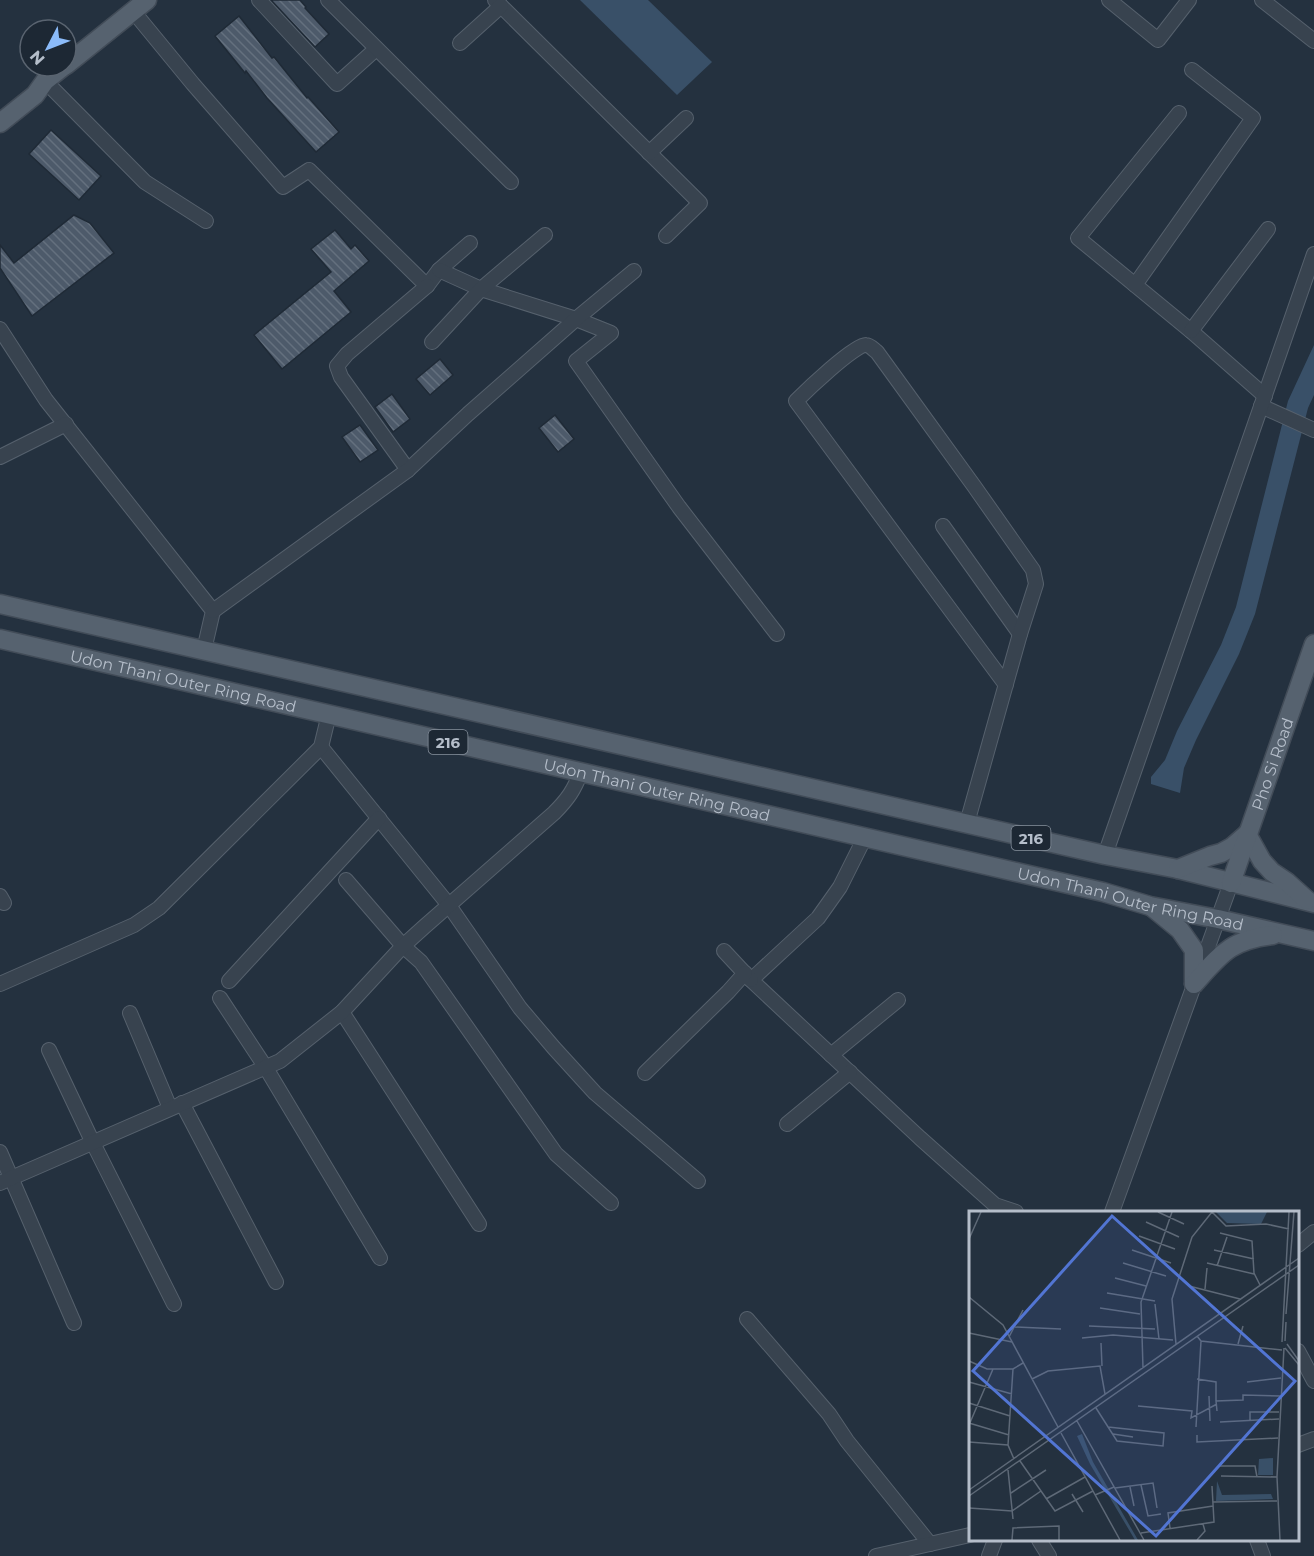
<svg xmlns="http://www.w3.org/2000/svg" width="1314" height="1556" font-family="Montserrat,sans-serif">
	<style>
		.water { fill: #395068 }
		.building { fill: url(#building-back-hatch); stroke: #1f2a36; stroke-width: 1.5 }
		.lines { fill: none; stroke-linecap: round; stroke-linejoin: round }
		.minor-casing { stroke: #56616d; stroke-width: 16 }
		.major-casing { stroke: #424c58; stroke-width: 21 }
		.minor { stroke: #38434f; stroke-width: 14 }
		.major { stroke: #56626f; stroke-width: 18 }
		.labels { text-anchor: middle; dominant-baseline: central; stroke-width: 4.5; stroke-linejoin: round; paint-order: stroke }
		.shield { fill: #1d2834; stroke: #87919d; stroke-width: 1.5 }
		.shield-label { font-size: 15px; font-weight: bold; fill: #b5beca }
		.street-label { font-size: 16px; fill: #b5beca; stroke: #1d2834 }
		.inset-road { fill: none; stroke: #5e6977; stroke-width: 1.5 }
		.view { fill: #5275d3; fill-opacity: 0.15; stroke: #5275d3; stroke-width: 3 }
		.inset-edge { fill: none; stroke: #b5beca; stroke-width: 3 }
	</style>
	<defs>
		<pattern id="building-back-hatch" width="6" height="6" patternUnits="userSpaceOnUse" patternTransform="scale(1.5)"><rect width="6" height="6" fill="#4d5a6a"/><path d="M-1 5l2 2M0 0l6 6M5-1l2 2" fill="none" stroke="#64707e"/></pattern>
	</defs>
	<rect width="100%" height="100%" fill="#24313f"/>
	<g class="water">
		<polygon points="580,0 648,0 712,62 677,95"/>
		<polygon points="1314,345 1314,395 1308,408 1255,614 1239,654 1196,740 1184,768 1180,793 1151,784 1151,777 1165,760 1177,731 1221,645 1236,607 1288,401"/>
	</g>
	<g class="building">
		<polygon points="271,0 300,0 306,7 305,8 329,34 315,47"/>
		<polygon points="239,16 272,58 274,57 307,98 308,97 339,132 316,152 267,98 246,71 245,73 215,36"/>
		<polygon points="51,130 101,176 79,200 29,154"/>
		<polygon points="74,215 90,223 114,253 32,316 0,268 0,245 14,263"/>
		<polygon points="335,230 351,249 355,245 369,261 334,291 351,312 282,369 254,335 331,272 311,249"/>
		<polygon points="440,359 453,375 430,395 416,379"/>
		<polygon points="392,394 410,419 393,432 375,407"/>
		<polygon points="555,415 574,439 558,452 539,428"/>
		<polygon points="360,425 378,450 360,462 342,437"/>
	</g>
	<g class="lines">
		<g class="minor-casing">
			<g id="minor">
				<polyline points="259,0 337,84 376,49"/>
				<polyline points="328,0 511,182"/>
				<polyline points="495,0 700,203 666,236"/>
				<polyline points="1109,0 1158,40 1189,0"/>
				<polyline points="1262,0 1314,41"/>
				<polyline points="133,11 193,84 283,187 309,170 427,286 439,270 470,243"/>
				<polyline points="460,43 501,6"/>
				<polyline points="45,81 145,182 206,221"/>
				<polyline points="1179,113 1078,238 1191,331 1265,396"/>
				<polyline points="649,153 686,118"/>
				<polyline points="439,270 481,289 576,319 611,333 576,361 679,507 777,634"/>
				<polyline points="1135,285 1253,118 1192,70"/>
				<polyline points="0,329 46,400 213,611 204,650"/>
				<polyline points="1191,331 1268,229"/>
				<polyline points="432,342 481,289 545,235"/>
				<polyline points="1261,406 1314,430"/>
				<polyline points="0,457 66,424"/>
				<polyline points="408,470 341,377 337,366 347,354 427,286"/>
				<polyline points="943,526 1020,634"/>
				<polyline points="213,611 408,470 468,414 576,319 634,271"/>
				<polyline points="321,747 448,904 520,1008 554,1048 595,1093 698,1181"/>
				<path d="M967,823L1020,634L1036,584L1033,570L974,486L877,352C874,350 870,345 866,345C855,344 806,391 796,401L1006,685"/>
				<polyline points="865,837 840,887 818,918 751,980 920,1138 995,1205 1016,1212"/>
				<polyline points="1105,855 1314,254"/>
				<polyline points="346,880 403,946 421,962 556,1154 611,1203"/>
				<polyline points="0,896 4,903"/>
				<polyline points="724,951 751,980"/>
				<polyline points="229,981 379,818"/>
				<polyline points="0,984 134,925 159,908 321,747 329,714"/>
				<polyline points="220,998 266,1068 380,1258"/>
				<polyline points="342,1012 479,1224"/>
				<polyline points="130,1013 170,1108"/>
				<polyline points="49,1050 93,1143 174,1304"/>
				<polyline points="831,1055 898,1000"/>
				<polyline points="645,1073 728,992 745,973"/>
				<polyline points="182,1103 276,1282"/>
				<polyline points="787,1124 850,1072"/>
				<polyline points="0,1152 74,1323"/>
				<path d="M0,1183L280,1061L342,1012L403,946L424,927L554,813C568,799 574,790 581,772"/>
				<polyline points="1112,1212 1231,883"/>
				<polyline points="1298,1245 1314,1232"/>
				<polyline points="747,1319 829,1414 847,1441 930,1544"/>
				<polyline points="1298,1351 1314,1381"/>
				<polyline points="1298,1445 1314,1439"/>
				<polyline points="1039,1540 1049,1556"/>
				<polyline points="1257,1540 1263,1556"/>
				<polyline points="876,1556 970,1535"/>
				<polyline points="989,1556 995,1540"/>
			</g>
		</g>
		<g class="major-casing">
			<g id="major">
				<polyline points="66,65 147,0"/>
				<polyline points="0,123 35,95 45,81 64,66"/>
				<polyline points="0,604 1105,855 1178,869 1314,903"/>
				<path id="s1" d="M0,639L1103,892L1150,906L1218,919L1314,941"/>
				<polyline points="1247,834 1262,861 1272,872 1287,882 1307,900"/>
				<polyline points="1178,869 1210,856 1221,853 1232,847 1247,834"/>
				<path id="s2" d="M1231,883L1314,644"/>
				<polyline points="1152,907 1180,930 1194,950 1194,984"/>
				<path d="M1194,984C1221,954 1230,940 1273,935"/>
			</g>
		</g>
		<use href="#minor" class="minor"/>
		<use href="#major" class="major"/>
	</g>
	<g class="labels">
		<g class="shield">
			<rect x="428.5" y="730" width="39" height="24" rx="4.5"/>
			<rect x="1011.5" y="826" width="39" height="24" rx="4.5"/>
		</g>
		<g class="shield-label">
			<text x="448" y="742">216</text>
			<text x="1031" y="838">216</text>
		</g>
		<g class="street-label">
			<text stroke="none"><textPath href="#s1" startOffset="188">Udon Thani Outer Ring Road</textPath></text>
			<text stroke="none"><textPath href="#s2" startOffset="126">Pho Si Road</textPath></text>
			<text stroke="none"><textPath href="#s1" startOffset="674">Udon Thani Outer Ring Road</textPath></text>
			<text stroke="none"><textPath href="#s1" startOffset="1160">Udon Thani Outer Ring Road</textPath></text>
		</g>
	</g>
	<g transform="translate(969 1211)">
		<rect width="330" height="330" fill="#24313f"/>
		<path d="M247,1H298L292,13L258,12ZM113,223L124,251L169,329H166L121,253L108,225ZM304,247V264H289L290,248ZM248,270L253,284L302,283L304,288L247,290Z" fill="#395068"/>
		<path class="inset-road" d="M189,1L215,13M243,1L257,15L297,13L320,18M177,11L210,26M251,22L283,30L285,62L291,74M170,25L206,38M0,28L12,1M163,39L202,52M245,39L285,48M154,52L197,65M238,52L285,63M248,55L258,26M146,67L177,75M220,75L271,88M236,78L238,57M138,82L186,90M0,86L34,114L89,216M186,93L190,128M131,97L171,103M317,103L325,1M120,115L186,118M46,116L92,118M0,122L43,131M228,125L232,130L313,139M40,126L54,99M113,127L144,124L204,129M316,130L317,111M313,131L320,1M132,132L133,155M207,133L203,88L223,26L243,1M269,133L274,115M318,133L330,150M316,137L330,154M0,150L18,158H44M174,157L172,91L203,1M63,168L79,160L131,155L136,183M228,168L247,171V190M0,171L43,183M278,171L312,167M240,185L241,210M0,192L41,205M169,195L223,200L222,207L248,193M127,197L148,230L194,235L195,222L139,216M248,200L247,190L274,189V184L311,185M281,209V201H310M108,210L175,329M251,211L310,208M0,212L40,224M0,214L24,158M227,216L232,130M92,222L151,329M144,223L164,226M228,224V231L309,227M0,231L39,234M45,248L39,234L44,158L54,152M51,250L86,300L124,280M250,255H286L288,266M39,259L44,308M252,265L308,266M172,274L179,305L192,303M161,276L165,295M146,277L184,272L188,297M0,279L330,47M42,282L77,259M103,283L114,301M126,284L145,276M0,285L330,54M77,288L116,266M244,291L308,290M0,297L43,300L72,280M201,317L199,302L244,295M172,322L245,311L243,275M43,329L44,317L90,315V329M228,329L236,320L234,313M311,329L308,266L315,137"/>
		<path class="view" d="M143,5L326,170L187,325L4,160Z"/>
		<rect width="330" height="330" class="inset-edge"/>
	</g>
	<g transform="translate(48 48) rotate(228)"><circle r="28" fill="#1d2834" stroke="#5a6470" stroke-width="1.5"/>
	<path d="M0-4.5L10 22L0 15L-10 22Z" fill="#8bbbf9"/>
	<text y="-9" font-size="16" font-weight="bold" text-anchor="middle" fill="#b5beca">N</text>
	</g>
</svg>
